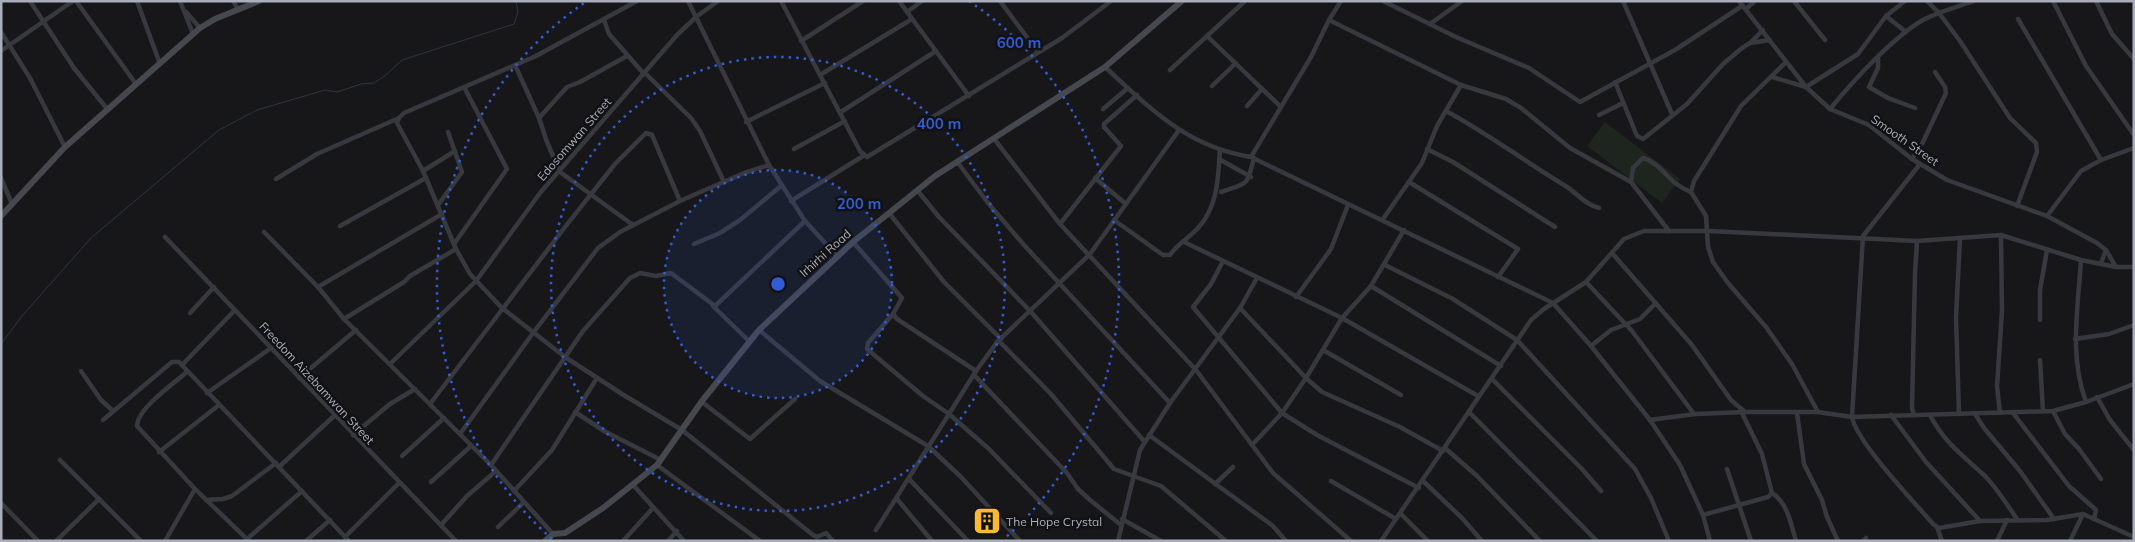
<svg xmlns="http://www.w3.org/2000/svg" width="2135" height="542" font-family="Mulish,sans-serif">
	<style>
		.green { fill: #1d251e }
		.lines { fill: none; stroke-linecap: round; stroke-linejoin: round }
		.stream { stroke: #2d363e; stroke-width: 1 }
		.street { stroke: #38393f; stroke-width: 4.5 }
		.secondary { stroke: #46484f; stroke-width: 6 }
		.ring { fill: none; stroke: #325cd4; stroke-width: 2.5; stroke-dasharray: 2.5 5 }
		.labels { text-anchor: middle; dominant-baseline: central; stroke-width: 5; stroke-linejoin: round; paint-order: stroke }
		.street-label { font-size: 12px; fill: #a9aeba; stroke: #121215 }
		.poi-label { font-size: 12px; fill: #a9aeba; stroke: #121215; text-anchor: start }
		.centre { fill: #325cd4; stroke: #121215; stroke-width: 2.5 }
		.ring-label { font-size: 15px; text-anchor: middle; font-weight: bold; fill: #325cd4; stroke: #121215; stroke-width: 5; stroke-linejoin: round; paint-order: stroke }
	</style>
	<rect width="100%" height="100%" fill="#17171a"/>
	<polygon class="green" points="1605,122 1680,179 1662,203 1587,146"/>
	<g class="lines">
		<polyline class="stream" points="1,344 22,316 91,238 219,130 257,110 325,90 337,92 361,84 374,83 386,75 402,60 514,24 518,12 516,1"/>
		<g class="street">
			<polyline points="30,1 74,68 108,110"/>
			<polyline points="76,1 136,84"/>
			<polyline points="137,1 160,64"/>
			<polyline points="180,1 193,34"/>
			<polyline points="233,1 238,9"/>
			<polyline points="637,1 536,56 404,113 399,118 397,123 423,171 456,249 470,274 502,308 565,357 622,394 682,430 813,535 817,537 826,533 833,541"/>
			<polyline points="688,1 769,165 805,221 837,256"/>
			<polyline points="781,1 860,151 867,157 1062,38 1111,1"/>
			<polyline points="899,1 969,96"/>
			<polyline points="1000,1 1038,52"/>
			<polyline points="1383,1 1456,37 1529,68 1580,102 1675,50 1742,6"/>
			<polyline points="1623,1 1672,114"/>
			<polyline points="1739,1 1806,87 1830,109 1869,125 1912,159 1947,180 2047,216 2097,243 2106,250 2116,267"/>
			<polyline points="1794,1 1825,40"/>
			<polyline points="1927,1 1939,13 1960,41 2010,118 2036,143 2037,152 2017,206"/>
			<polyline points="2053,1 2086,66 2134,135"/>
			<polyline points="2096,1 2112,34 2134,59"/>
			<polyline points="1747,8 1755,1"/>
			<polyline points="186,12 200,28"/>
			<polyline points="907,12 922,1"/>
			<polyline points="1886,16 1906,32"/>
			<polyline points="2018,19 2101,160"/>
			<polyline points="604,20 609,34 644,74"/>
			<polyline points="1329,20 1461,85 1437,126 1422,163 1383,219"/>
			<polyline points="1430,24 1462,1"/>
			<polyline points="1,32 30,78 65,147"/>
			<polyline points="1207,36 1281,107"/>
			<polyline points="801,41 863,1"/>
			<polyline points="1750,43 1763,30"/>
			<polyline points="1,51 73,1"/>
			<polyline points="1878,58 1878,68 1869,87 1888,98 1915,108"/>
			<polyline points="1786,62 1741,106 1694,181 1691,192 1706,216 1708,247 1713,262 1728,283 1766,327 1792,364 1818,412"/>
			<polyline points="515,65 539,118 547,142 560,172 633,225"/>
			<path d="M1105,67C1151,109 1187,147 1251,157L1553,303L1591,346L1650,420L1680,465L1703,515L1710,541"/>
			<polyline points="1170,70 1245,1"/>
			<polyline points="645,73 691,118 700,131 724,182"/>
			<polyline points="820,75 912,19"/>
			<polyline points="1772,77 1806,87 1858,54 1886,16 1905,1"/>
			<polyline points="1615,82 1637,136 1643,139 1687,104 1723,64 1742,48 1750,43 1770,40"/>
			<polyline points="1461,85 1506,99 1521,108 1570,148 1631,182 1669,231"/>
			<polyline points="1212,86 1236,63"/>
			<polyline points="1247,106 1262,89"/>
			<polyline points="1103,109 1128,88"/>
			<path d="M1830,109C1853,81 1892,38 1923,20C1938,12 1957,7 1974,1"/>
			<path d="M1446,111C1487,133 1524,161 1564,185C1576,192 1585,205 1599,208"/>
			<polyline points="841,112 936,51"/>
			<polyline points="1599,115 1623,103"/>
			<polyline points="539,118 567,87 580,82 627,56"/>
			<polyline points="746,122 825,83"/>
			<polyline points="995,140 1060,224 1196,370 1273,473 1351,541"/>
			<polyline points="794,149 845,121"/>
			<polyline points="1427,149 1453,162 1555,227"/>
			<polyline points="1251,157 1311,57 1329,20 1341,1"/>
			<polyline points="1219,159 1251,177"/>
			<polyline points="1912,159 1923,142 1946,93 1945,87 1935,72"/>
			<polyline points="958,163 988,203 1024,245 1170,403"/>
			<path d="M1920,164L1863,236L1852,417C1856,441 1914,502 1933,524L1939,528L1980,521L2047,520L2083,514L2134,537"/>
			<polyline points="423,171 455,151"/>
			<polyline points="1,178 12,204"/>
			<polyline points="1095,178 1126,204"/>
			<polyline points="276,179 317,154 399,118"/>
			<polyline points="1409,182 1518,249 1498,277"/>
			<path d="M1631,182L1633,168L1643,158C1662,163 1668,184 1691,192"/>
			<polyline points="917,190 939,217 1031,312 1144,441"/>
			<path d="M1221,192C1250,182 1246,187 1254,158"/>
			<polyline points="791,201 863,156"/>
			<polyline points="438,205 462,172 448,132"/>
			<polyline points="889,213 944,282 1001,339"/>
			<polyline points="2047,216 2081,171 2101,160 2134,148"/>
			<path d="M1114,220L1163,255H1170C1177,244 1188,239 1198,228C1218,206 1218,179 1220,150"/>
			<polyline points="1060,224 1121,146 1104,127 1104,124 1137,95"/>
			<polyline points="340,226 426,178"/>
			<polyline points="264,232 318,287 344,319 491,465 553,534"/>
			<polyline points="165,237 456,541"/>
			<polyline points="853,242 902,298 893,314 897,319 976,371"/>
			<polyline points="1184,242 1342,318 1478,396"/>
			<polyline points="454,244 507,169 464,87"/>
			<polyline points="694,244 720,233 740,220 781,186"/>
			<polyline points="1612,253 1692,345 1731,400 1745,412"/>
			<path d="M2081,260C2078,308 2069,356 2086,402"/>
			<polyline points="1223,261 1211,284 1193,307 1282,413 1317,435 1419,488"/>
			<polyline points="2101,263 2106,250"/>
			<polyline points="1385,265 1453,299 1517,340 1635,469 1651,498 1669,541"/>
			<polyline points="1586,282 1632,331 1694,414"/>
			<polyline points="1371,286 1501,366"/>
			<polyline points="318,287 442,214"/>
			<polyline points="1296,297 1331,249 1348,205"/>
			<polyline points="713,306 750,342"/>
			<polyline points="1240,308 1306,378 1322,392 1400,427 1443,451"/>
			<polyline points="190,313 214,287"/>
			<polyline points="893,314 868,343 867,349 923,396 949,414 989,449 1051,513"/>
			<polyline points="344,319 404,282 410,276 456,249"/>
			<polyline points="2040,320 2040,290 2047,250"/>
			<polyline points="759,330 820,381 928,446 961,477 1020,541"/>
			<polyline points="2075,339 2109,334 2134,325"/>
			<polyline points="999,341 1051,394 1114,469 1161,486 1226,541"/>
			<polyline points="1591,346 1611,330 1640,319 1656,303"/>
			<polyline points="1323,350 1401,395"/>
			<polyline points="2040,360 2043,411"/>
			<polyline points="390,364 476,281 540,193 677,35 696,17 718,1"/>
			<polyline points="182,365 235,310"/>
			<polyline points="81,371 101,400 113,411"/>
			<path d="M187,372C174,383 137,409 137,426L195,489L249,541"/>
			<polyline points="974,375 1067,473 1078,489 1090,500 1121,525"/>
			<polyline points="299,378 356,330"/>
			<polyline points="1492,379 1582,469 1601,491"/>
			<polyline points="207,393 271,348"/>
			<polyline points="2097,397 2110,420 2134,450"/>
			<polyline points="702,402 750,439 795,399"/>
			<polyline points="430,404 565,227 615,164 646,133 652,135 680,201"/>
			<polyline points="2053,411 2065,434 2079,449 2101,479"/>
			<polyline points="575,412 604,431 661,460"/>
			<polyline points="1469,412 1597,541"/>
			<polyline points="1797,413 1804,464 1822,500 1827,517 1838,541"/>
			<polyline points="2000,413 1997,386 2002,311 2001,235"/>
			<polyline points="2013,413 2069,486 2096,510 2094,519"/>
			<polyline points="1959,414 1956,317 1960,238"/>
			<polyline points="1975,414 1984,428 2020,471 2054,519"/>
			<polyline points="1891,415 1926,462 1980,521"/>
			<polyline points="1914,415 1912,408 1915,273 1917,241"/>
			<path d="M1930,415C1944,442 1962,455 1984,475C1997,488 2007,505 2017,519"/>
			<polyline points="103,420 172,362 179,362 349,541"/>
			<polyline points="1650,420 1695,414 1745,412 1818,412 1852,417 2053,411 2086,402 2134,384"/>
			<polyline points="460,434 533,333 598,248 620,232 680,201 744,173 769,165"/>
			<polyline points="353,435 390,404 415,389"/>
			<polyline points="1149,435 1273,526 1286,541"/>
			<polyline points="1252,445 1282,413 1306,378 1342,318 1371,286 1404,230"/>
			<polyline points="1445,448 1477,476 1540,541"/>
			<polyline points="159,452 219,405"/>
			<polyline points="402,456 444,418"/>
			<polyline points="60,460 141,541"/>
			<polyline points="491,465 583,331 630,278 640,273 656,276 671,273 715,306 805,221"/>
			<polyline points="657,465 760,541"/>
			<polyline points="280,466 334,416"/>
			<polyline points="1727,469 1751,541"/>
			<polyline points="909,479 968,541"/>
			<polyline points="1331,481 1396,519"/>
			<polyline points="1423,481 1462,518 1482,541"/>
			<polyline points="431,482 471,446"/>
			<polyline points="1215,484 1233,467"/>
			<polyline points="634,486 684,541"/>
			<polyline points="514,491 552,450 597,378"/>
			<path d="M1772,493C1788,503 1791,525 1796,541"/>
			<polyline points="897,499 932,541"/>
			<polyline points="206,500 223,499 232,496 276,463"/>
			<polyline points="1,503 38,541"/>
			<polyline points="1401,514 1428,541"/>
			<polyline points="1703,515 1768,497 1772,493 1762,454 1742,413"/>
			<polyline points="1122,519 1161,541"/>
			<polyline points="441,525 467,496 496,471"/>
			<polyline points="498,527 524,502"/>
			<polyline points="1937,527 1942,541"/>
			<polyline points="876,530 976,371 997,342 1090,254 1179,130"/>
			<polyline points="345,537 399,483"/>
			<polyline points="247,539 302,491"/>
			<polyline points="56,541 99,499"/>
			<polyline points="165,541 195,489"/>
			<polyline points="306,541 330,520"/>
			<polyline points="623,541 653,508"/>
			<polyline points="668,541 677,531"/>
			<polyline points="1118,541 1140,450 1170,403 1240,308 1257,278"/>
			<polyline points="1381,541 1531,320 1544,309 1586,282 1624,239 1644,231 1709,231 1917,241 2001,235 2081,260 2116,267 2134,267"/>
			<polyline points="1863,541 1866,538"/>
			<polyline points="1997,541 2007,520"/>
			<polyline points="2070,541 2083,514"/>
		</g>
		<g class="secondary">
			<polyline points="1,216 65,147 200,28 215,19 259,1"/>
			<polyline points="545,541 553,534 565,533 603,508 657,465 702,401 759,330 853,242 935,176 1105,67 1182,1"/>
		</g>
	</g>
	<circle cx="778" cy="284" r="114" fill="#325cd4" fill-opacity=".12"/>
	<g class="ring">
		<circle cx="778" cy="284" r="114"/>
		<circle cx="778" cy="284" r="227"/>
		<path d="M552 539A341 341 0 0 1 587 1M969 1A341 341 0 0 1 1004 539"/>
	</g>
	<defs>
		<g id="building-square" transform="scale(1.4375)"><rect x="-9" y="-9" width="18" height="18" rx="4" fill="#f7ba32" stroke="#121215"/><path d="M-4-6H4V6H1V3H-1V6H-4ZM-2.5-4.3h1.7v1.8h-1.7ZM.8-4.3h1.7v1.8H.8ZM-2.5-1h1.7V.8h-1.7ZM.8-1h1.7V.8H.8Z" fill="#111"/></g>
	</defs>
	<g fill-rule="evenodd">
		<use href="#building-square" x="987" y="521"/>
	</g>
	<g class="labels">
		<g class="street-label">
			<text transform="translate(574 139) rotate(-49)">Edosomwan Street</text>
			<text transform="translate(1905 140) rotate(35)">Smooth Street</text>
			<text transform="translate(825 253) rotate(-42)">Irhirhi Road</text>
			<text transform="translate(317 383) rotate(47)">Freedom Aizebamwan Street</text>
		</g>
		<g class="poi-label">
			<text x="1006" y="521">The Hope Crystal</text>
		</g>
	</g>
	<circle cx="778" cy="284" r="8" class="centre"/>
	<g class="ring-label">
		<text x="1019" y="48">600 m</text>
		<text x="939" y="129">400 m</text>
		<text x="859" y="209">200 m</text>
	</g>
	<rect width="2135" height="542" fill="none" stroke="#a9aeba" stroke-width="5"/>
</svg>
